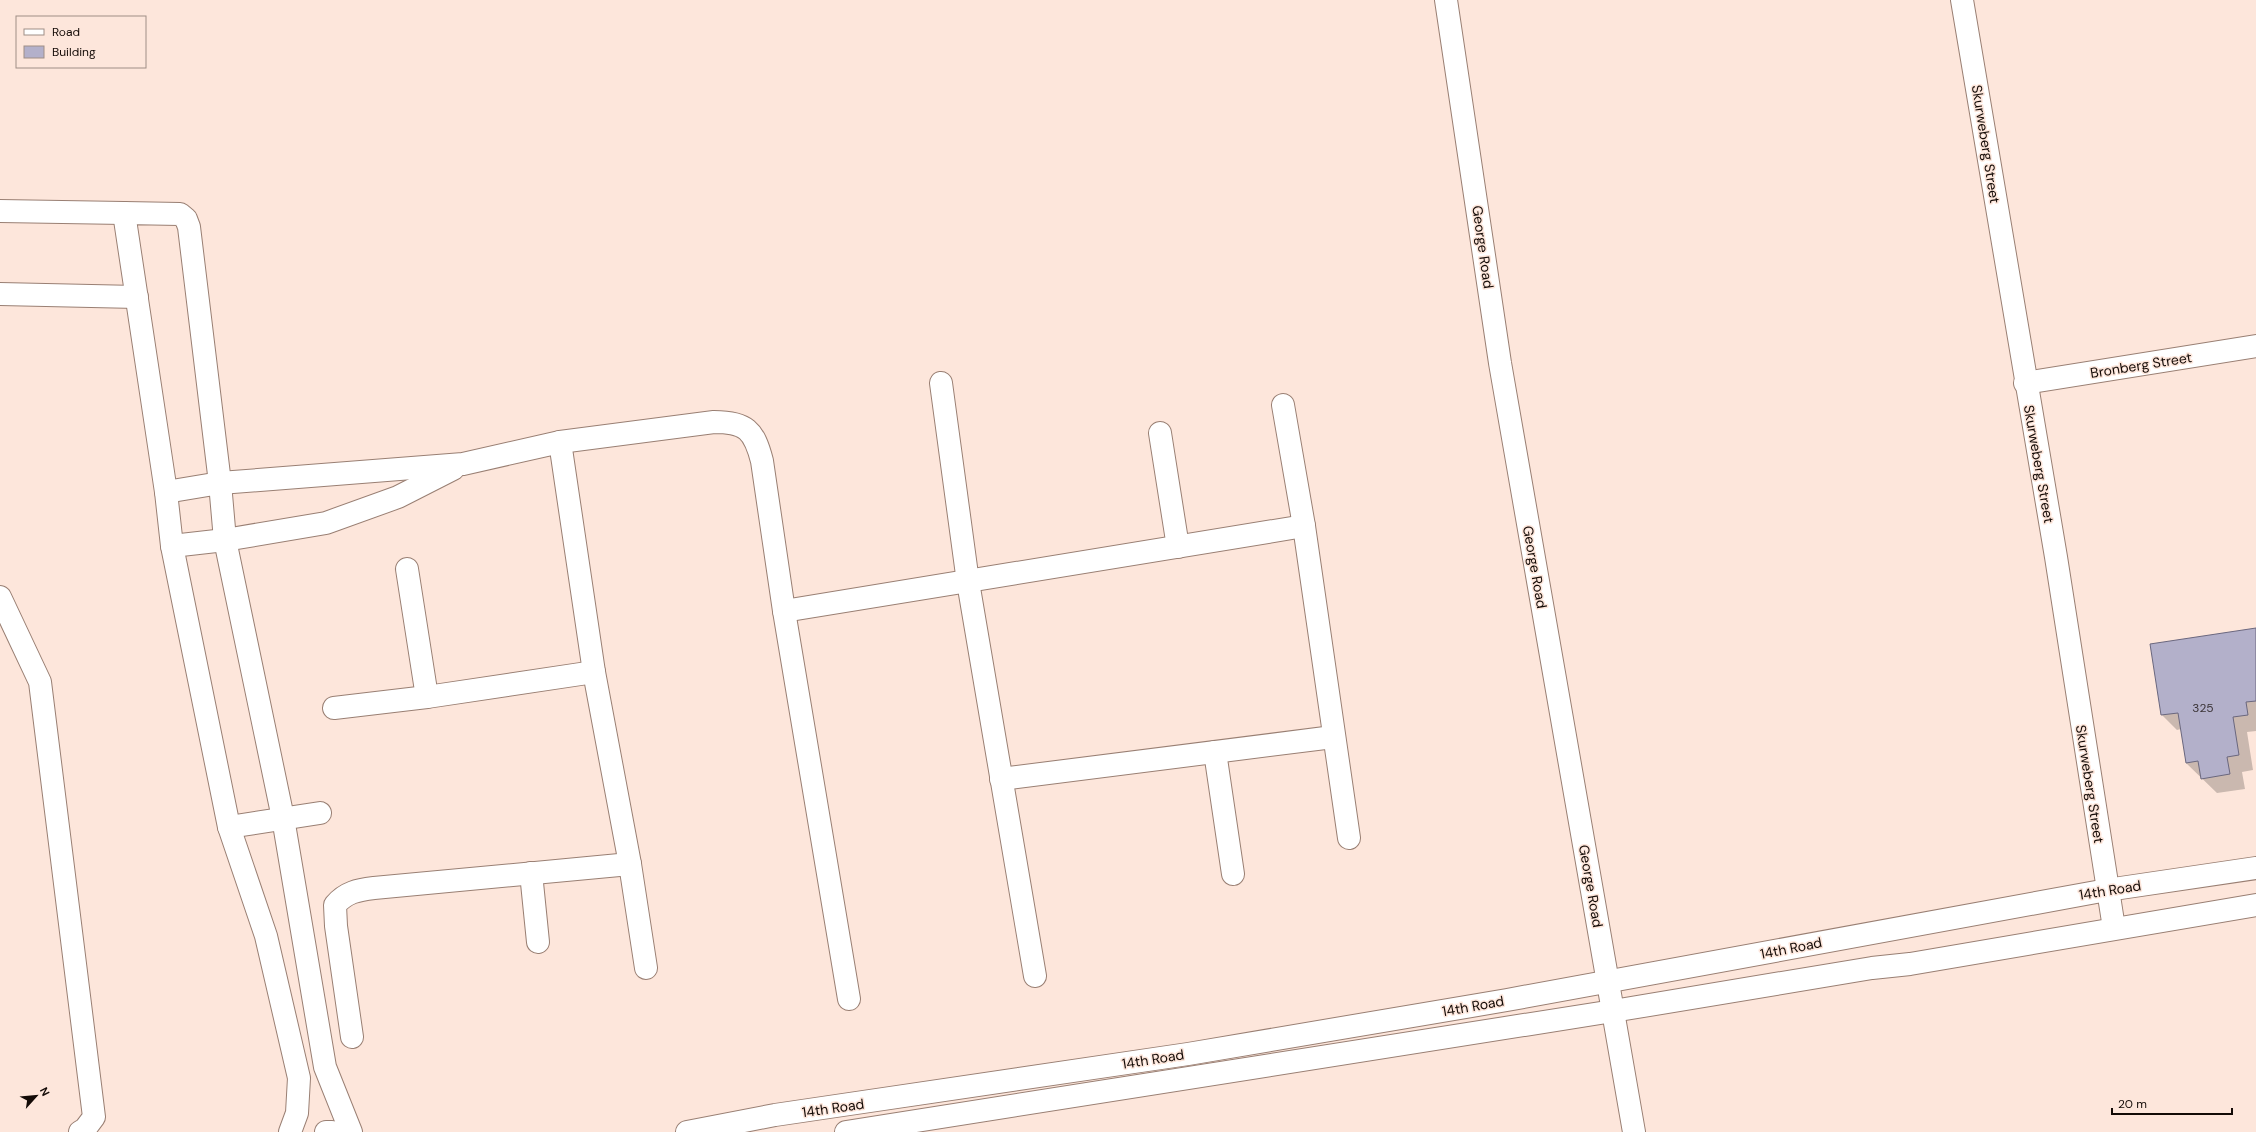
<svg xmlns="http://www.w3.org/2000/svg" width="2256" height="1132" font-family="'DM Sans',sans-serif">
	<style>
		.shadow { fill: #0003 }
		.building { fill: #b3b0ca; stroke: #6a677e }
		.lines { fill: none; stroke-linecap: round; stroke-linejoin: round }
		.minor-casing { stroke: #997f73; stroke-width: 24 }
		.minor { stroke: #fff; stroke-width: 22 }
		.labels { text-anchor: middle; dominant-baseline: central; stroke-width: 3; stroke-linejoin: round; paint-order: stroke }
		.number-label { font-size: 12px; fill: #3b3437 }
		.street-label { font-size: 14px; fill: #130a06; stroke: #fde6db }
	</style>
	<rect width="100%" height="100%" fill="#fde6db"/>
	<polygon class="shadow" points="2256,629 2256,731 2247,732 2253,770 2242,772 2245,789 2217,793 2186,763 2181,729 2177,730 2162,715"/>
	<polygon class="building" points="2256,628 2256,701 2246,702 2248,715 2233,717 2239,755 2227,757 2230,774 2201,779 2198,761 2186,763 2178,713 2161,715 2150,644"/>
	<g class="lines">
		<g class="minor-casing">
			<g id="minor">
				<polyline points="1446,0 1500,363 1634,1132"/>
				<polyline points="1962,0 2056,557 2114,928"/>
				<polyline points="0,211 124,213"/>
				<polyline points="0,294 137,297"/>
				<polyline points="941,383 968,582 1035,976"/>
				<polyline points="2025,383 2256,346"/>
				<polyline points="1283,405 1304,526 1349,838"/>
				<polyline points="1160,433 1178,547"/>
				<polyline points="560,442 594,672 630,864 646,968"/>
				<path d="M166,492L220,483L463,464L560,442L714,422C746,422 754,430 762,461L784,611L849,999"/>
				<polyline points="172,546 225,540 326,523 398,497 453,469"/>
				<polyline points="407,569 427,697"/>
				<polyline points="0,597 40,682 94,1117 85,1129 80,1132"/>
				<polyline points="784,611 1304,526"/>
				<polyline points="334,708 427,697 594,672"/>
				<polyline points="1215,752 1233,874"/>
				<polyline points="1001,779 1333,737"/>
				<polyline points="229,827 320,813"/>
				<polyline points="531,873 538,942"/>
				<path d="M352,1037L336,926L335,905C346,892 358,890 374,888L630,864"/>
				<polyline points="290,1132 297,1113 299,1078 266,936 229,827 172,546 166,492 124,213 180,214 186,219 189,227 220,483 225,540 283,818 325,1067 351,1132"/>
				<polyline points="326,1132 332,1132"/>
				<polyline points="687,1132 775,1115 1188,1054 1507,1000 2107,890 2256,868"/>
				<polyline points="846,1132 1613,1011 1872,968 1910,964 2256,905"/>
			</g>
		</g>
		<use href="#minor" class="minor"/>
	</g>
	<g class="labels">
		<g class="number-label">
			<text x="2203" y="708">325</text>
		</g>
		<g class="street-label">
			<text transform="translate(1986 144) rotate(81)">Skurweberg Street</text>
			<text transform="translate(1483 247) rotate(82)">George Road</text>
			<text transform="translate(2141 365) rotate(-9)">Bronberg Street</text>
			<text transform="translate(2039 464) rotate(80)">Skurweberg Street</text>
			<text transform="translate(1535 567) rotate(80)">George Road</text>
			<text transform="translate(2090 784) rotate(81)">Skurweberg Street</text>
			<text transform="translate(1591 886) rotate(80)">George Road</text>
			<text transform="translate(2110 890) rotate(-9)">14th Road</text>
			<text transform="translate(1791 948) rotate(-11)">14th Road</text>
			<text transform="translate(1473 1006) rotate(-10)">14th Road</text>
			<text transform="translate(1153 1059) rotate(-9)">14th Road</text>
			<text transform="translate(833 1108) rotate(-8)">14th Road</text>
		</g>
	</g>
	<rect x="16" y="16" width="130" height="52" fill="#fde6db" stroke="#9f8e86"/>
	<rect x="24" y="29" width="20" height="6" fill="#ffffff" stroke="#9f8e86"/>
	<text x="52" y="36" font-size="12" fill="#130a06">Road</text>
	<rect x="24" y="46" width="20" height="12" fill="#b3b0ca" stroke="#9f8e86"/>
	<text x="52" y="56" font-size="12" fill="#130a06">Building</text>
	<g transform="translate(36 1096) rotate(63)" stroke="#fde6db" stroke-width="3" paint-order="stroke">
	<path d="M0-3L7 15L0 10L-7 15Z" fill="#130a06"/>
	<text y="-6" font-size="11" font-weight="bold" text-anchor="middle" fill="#130a06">N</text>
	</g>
	<path d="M2112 1108v6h120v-6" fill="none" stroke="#130a06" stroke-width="2"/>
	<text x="2118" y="1108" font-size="12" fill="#130a06" stroke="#fde6db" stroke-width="3" paint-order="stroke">20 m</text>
</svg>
